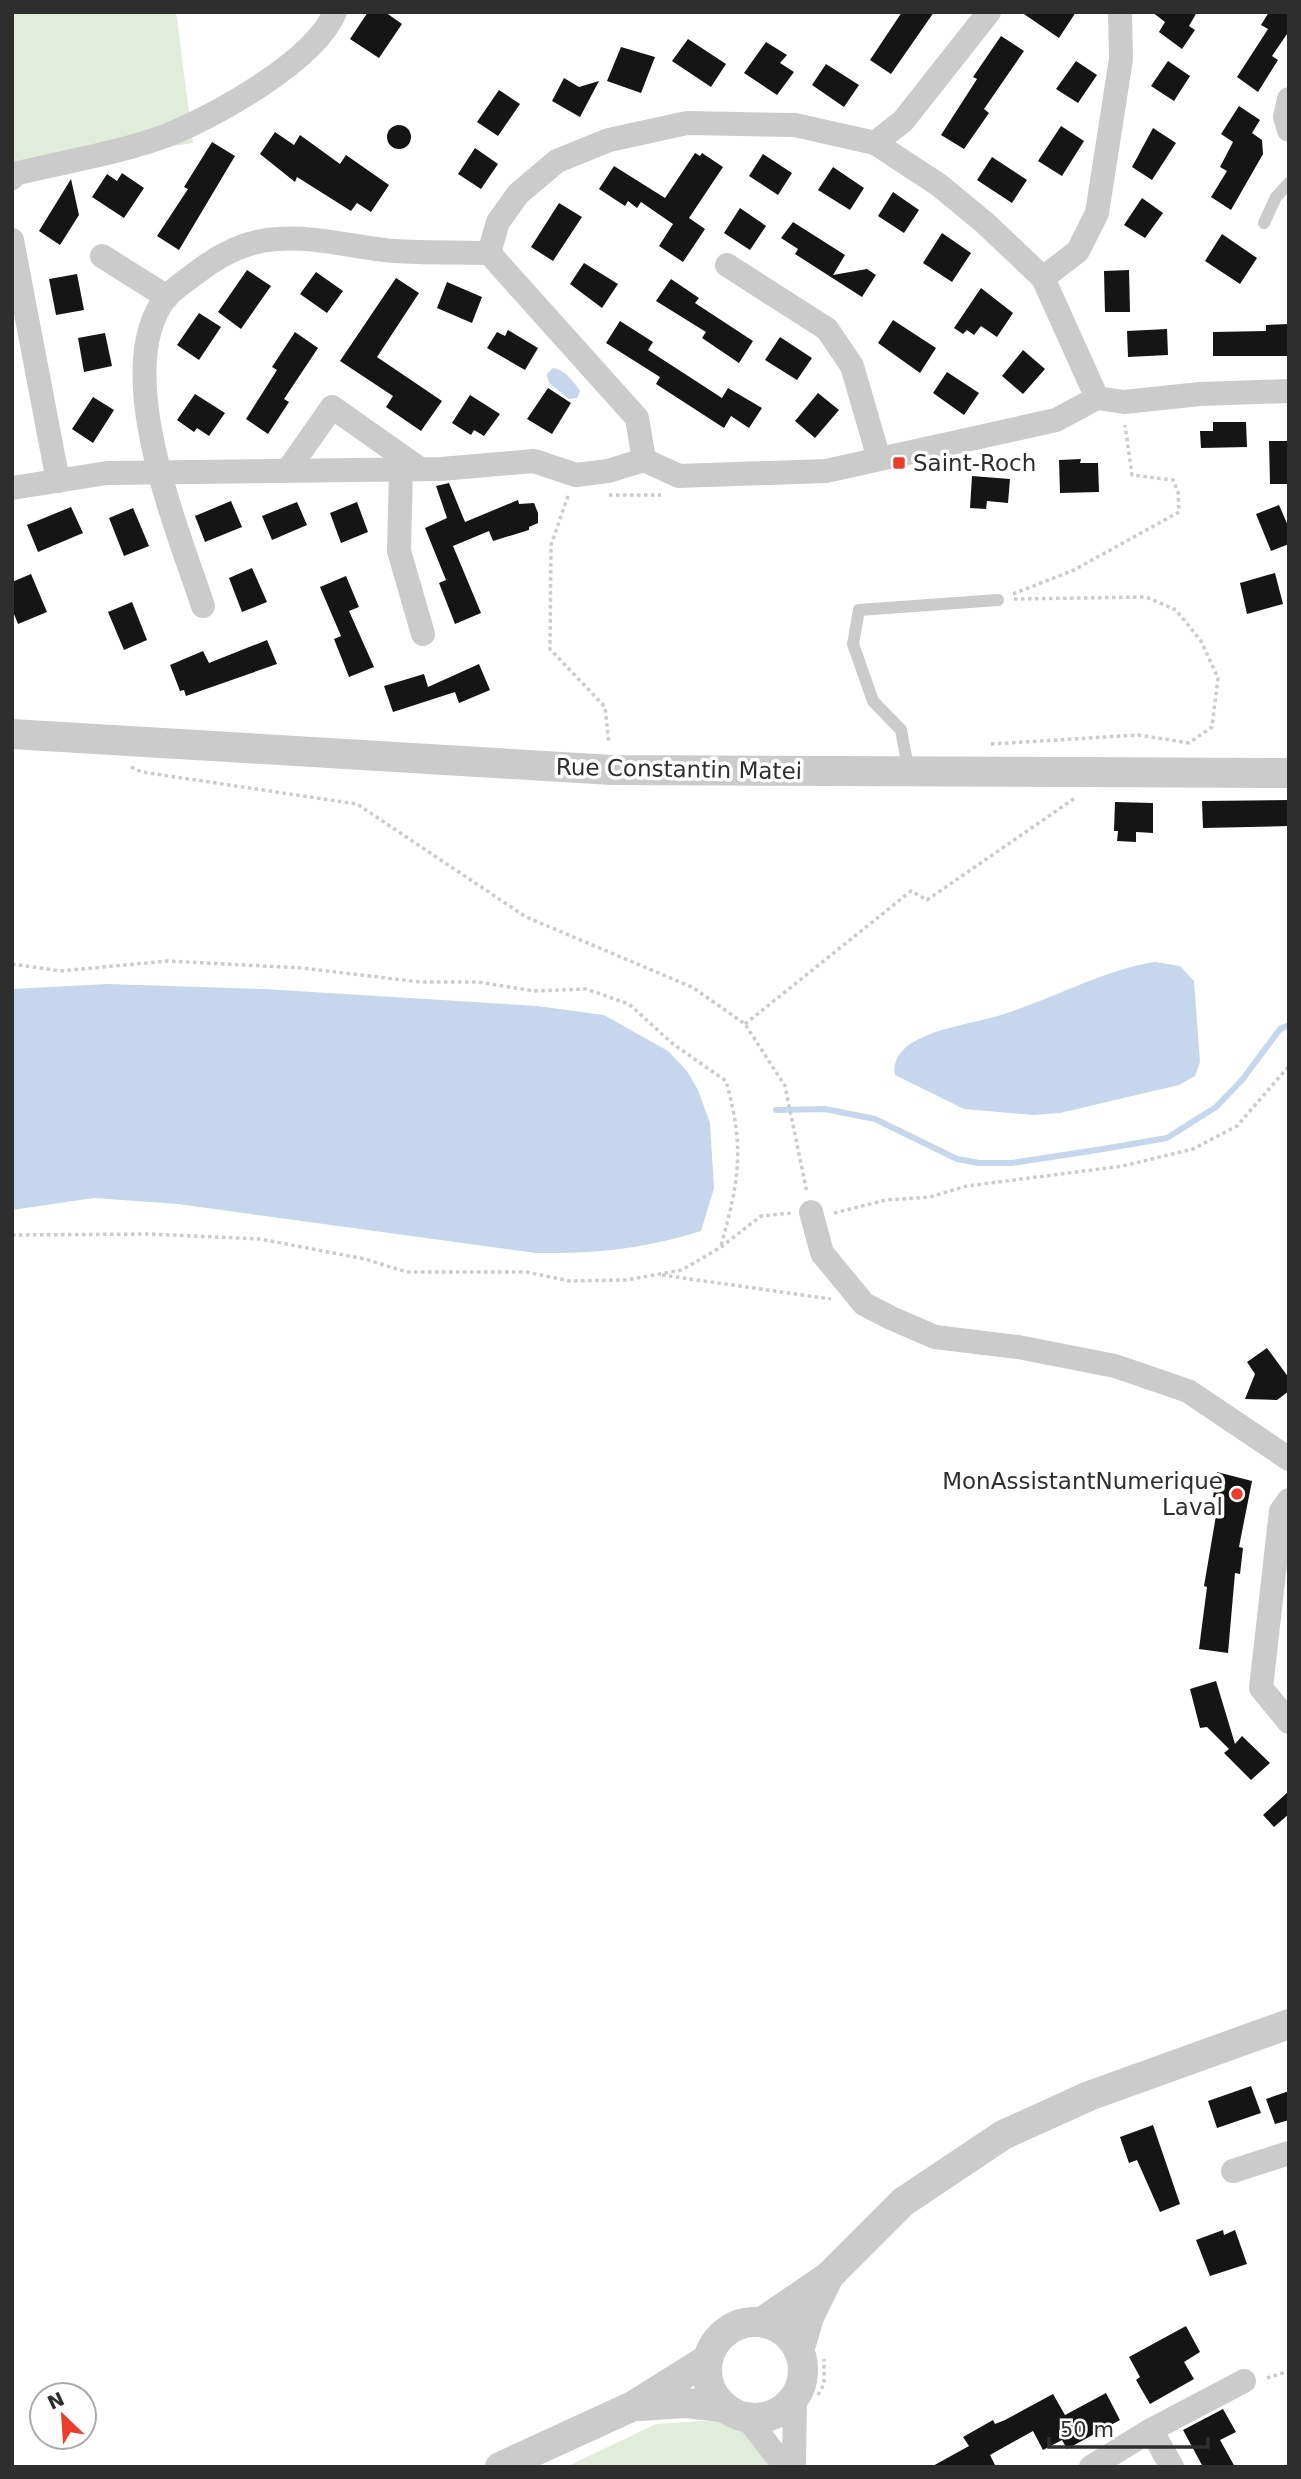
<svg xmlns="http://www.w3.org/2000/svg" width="1301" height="2479" font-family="'DejaVu Sans',sans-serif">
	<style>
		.green { fill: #e1ecdb }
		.water { fill: #c6d7ed }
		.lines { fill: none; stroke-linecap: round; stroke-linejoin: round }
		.stream { stroke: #c6d7ed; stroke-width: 6 }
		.building { fill: #151515 }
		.path { stroke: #cbcbcb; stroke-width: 3.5; stroke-dasharray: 3.5 3.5; stroke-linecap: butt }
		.service { stroke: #cbcbcb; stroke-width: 12 }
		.minor { stroke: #cbcbcb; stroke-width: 24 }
		.tertiary { stroke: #cbcbcb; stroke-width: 30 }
		.poi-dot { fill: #eb3d2a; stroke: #fff; stroke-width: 2.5 }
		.labels { text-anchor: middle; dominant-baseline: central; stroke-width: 7; stroke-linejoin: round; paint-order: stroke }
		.poi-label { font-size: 23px; fill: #2e2e2e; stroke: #fff; text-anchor: start }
		.street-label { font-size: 23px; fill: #2e2e2e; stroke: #fff }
	</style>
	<rect width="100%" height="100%" fill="#fff"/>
	<g class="green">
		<polygon points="12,12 176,12 193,143 12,170"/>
		<polygon points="747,2418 777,2467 566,2467 656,2424"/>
	</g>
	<g class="water">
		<path d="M553,368C564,369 574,382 580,391L577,398L569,399L549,383L547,374Z"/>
		<path d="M1155,962L1180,966L1194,981L1200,1062L1195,1076L1179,1085L1060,1113L1034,1115L964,1109L895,1075C892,1060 902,1048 915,1041C942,1026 978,1023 1007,1013C1057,997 1103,970 1155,962Z"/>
		<path d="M107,984L264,989L537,1006L604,1015L668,1051L687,1071L698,1090L710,1123L714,1188L701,1231C643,1249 595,1254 535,1253L178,1204L94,1198L12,1210V989Z"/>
	</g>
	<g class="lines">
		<polyline class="stream" points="776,1110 825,1109 875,1119 957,1159 979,1163 1012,1163 1103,1149 1167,1138 1216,1107 1242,1080 1280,1029 1289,1025"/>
	</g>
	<g class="building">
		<polygon points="368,12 385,12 402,24 379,58 350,39"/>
		<polygon points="902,12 934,12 891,74 870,60"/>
		<polygon points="1021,12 1076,12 1059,38"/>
		<polygon points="1152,12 1197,12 1189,26 1195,30 1182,49 1159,32 1165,22"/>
		<polygon points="1269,12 1289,12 1289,31 1272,56 1278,60 1258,92 1237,77 1268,29 1261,25"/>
		<polygon points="1001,36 1024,51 984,109 989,113 964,149 941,135 977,79 973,77"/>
		<polygon points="688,39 726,64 711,87 672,61"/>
		<polygon points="766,42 787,55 780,63 794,72 777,95 744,73"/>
		<polygon points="621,47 655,57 641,93 607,81"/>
		<polygon points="1076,61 1097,75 1078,103 1056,89"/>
		<polygon points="1168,61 1190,76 1174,101 1151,86"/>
		<polygon points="826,64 859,85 844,107 812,85"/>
		<polygon points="564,78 579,87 599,81 580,117 552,101"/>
		<polygon points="499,90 520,104 498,136 477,122"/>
		<polygon points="1239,106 1260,120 1252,133 1262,140 1263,154 1231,210 1211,197 1227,171 1220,167 1233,142 1221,134"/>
		<circle cx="399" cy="137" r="12"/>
		<polygon points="1061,126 1084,141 1062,176 1038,161"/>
		<polygon points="1153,128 1176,143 1152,180 1132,167"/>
		<polygon points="275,132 294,145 300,135 340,164 346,155 389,185 371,212 357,203 351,211 297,177 295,182 260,154"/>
		<polygon points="212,142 235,156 179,250 157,236 188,189 184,187"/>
		<polygon points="475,148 498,164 481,189 458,174"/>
		<polygon points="695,153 700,156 702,153 723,167 689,218 705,229 683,262 659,246 673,224 641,202 637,208 628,201 625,206 599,189 614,166 665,198"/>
		<polygon points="763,154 792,173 778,195 749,176"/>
		<polygon points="992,157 1027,180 1012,203 977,180"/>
		<polygon points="833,167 864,188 850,210 818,190"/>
		<polygon points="122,173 144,188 124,218 92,197 107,174 117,181"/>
		<polygon points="71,179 79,215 60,245 39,231"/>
		<polygon points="893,192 919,210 904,233 878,216"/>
		<polygon points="1142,198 1163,213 1145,238 1124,225"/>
		<polygon points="559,203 582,217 553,261 531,247"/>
		<polygon points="740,208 766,226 750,250 724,233"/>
		<polygon points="793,222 845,255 833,275 867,269 876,275 862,297 795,254 798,249 781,238"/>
		<polygon points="942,233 971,253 952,282 923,263"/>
		<polygon points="1222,234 1257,258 1240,284 1205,261"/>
		<polygon points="584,263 618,284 602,308 570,284"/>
		<polygon points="247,270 271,286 241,329 218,312"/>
		<polygon points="1129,270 1130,312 1105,312 1104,271"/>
		<polygon points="316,272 343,291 327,313 300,294"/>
		<polygon points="77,274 84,310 56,315 49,279"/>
		<polygon points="396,278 419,293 377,357 442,401 421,431 386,407 393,396 340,361"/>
		<polygon points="671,279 699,298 695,303 753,341 739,363 702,338 706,332 656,301"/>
		<polygon points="447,282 482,297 472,323 437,308"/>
		<polygon points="981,288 1013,313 997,337 981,326 974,335 967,330 963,334 954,328"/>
		<polygon points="199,313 221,327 199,360 177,345"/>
		<polygon points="893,320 936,348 920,373 878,343"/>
		<polygon points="620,321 653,342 648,350 722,398 728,388 762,408 749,428 731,416 724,428 656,384 660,377 606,343"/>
		<polygon points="1289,324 1289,356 1213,356 1213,332 1266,331 1266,325"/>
		<polygon points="1167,329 1168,355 1128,357 1127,331"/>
		<polygon points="508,330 538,348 525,370 487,348 497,332 505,336"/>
		<polygon points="295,332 318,348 284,399 289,402 268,434 246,419 277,370 272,367"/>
		<polygon points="105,333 112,366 84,372 78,338"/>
		<polygon points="780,337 812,358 797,380 765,360"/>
		<polygon points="1023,350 1045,369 1023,394 1002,376"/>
		<polygon points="947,372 979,393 964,415 933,393"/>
		<polygon points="548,388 571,403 552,434 527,419"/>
		<polygon points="818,393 839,410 815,438 795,421"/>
		<polygon points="195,394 225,413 209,436 197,428 194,432 177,420"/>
		<polygon points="470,395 500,414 484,436 474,430 471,435 452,423"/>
		<polygon points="93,397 114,410 93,443 72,429"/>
		<polygon points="1213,422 1246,422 1247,447 1201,448 1200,431 1213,431"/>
		<polygon points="1269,441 1289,441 1288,484 1270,484"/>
		<polygon points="1081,459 1080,463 1098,463 1099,492 1060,493 1059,460"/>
		<polygon points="972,476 1010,479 1008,503 987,501 986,509 970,508"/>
		<polygon points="449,483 465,522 518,500 519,504 534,503 538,513 538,523 529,527 529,530 493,541 489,531 453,546 481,613 455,624 439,583 446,580 425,528 447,518 436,486"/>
		<polygon points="231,501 242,527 205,542 195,516"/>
		<polygon points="297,502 307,525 272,540 262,516"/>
		<polygon points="357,502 368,532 341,543 330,513"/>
		<polygon points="1279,505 1289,528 1289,544 1271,551 1256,514"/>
		<polygon points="71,507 83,533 38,552 27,525"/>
		<polygon points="133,508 149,546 124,556 109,518"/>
		<polygon points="252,568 267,602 242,612 229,578"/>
		<polygon points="1275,573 1283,604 1247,614 1240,583"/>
		<polygon points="31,574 47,612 18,624 12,609 12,582"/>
		<polygon points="346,576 359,607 349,611 374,667 349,677 334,639 341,636 320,587"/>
		<polygon points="132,602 147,640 124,650 108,612"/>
		<polygon points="267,640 277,664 186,696 184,690 180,691 170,665 203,651 209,663"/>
		<polygon points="479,664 490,690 459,703 455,692 393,712 384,686 424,674 428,687"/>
		<polygon points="1289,800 1289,826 1203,828 1202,801"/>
		<polygon points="1115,802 1153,803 1153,833 1136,832 1136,842 1117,841 1118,831 1114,831"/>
		<polygon points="1267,1348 1289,1378 1289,1391 1277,1400 1245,1399 1255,1374 1247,1362"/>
		<polygon points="1217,1472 1252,1481 1239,1547 1243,1548 1240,1574 1235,1573 1228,1653 1199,1649 1207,1587 1204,1586 1219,1498 1213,1497"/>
		<polygon points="1216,1681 1235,1744 1242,1736 1270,1763 1251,1780 1224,1753 1229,1749 1207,1727 1200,1728 1190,1689"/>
		<polygon points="1289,1791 1289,1814 1274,1827 1263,1815"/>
		<polygon points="1251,2086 1261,2113 1217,2128 1208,2101"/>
		<polygon points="1289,2091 1289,2120 1275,2124 1266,2099"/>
		<polygon points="1153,2125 1180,2204 1160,2212 1137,2160 1129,2163 1120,2137"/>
		<polygon points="1223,2230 1224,2235 1235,2230 1247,2264 1210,2276 1196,2240"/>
		<polygon points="1186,2326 1200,2352 1184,2362 1194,2379 1150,2404 1136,2380 1140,2377 1129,2357"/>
		<polygon points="1106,2393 1120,2420 1067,2449 1062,2440 1043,2450 1033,2431 990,2455 996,2467 931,2467 969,2446 963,2437 993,2420 995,2424 1005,2420 1053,2394 1065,2415"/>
		<polygon points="1223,2409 1236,2432 1220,2440 1235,2467 1203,2467 1183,2430"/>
	</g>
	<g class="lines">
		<g class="path">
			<polyline points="609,495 661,495"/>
			<polyline points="568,496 551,545 550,649 605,707 609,744"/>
			<polyline points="1013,594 1074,570 1179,512 1178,492 1173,480 1132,475 1125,425"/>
			<polyline points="991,744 1138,735 1189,743 1212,727 1218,678 1201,641 1176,610 1146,597 1014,599"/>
			<polyline points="131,767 142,772 357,804 526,917 692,987 745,1024 785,1086 807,1193"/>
			<path d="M12,964L60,971L168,961L302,968L420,982H478L534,991L586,989L629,1004L673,1044L726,1081C745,1148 739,1180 721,1246"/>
			<polyline points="745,1024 911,891 927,900 1075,798"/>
			<polyline points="834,1213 886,1200 930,1197 967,1186 1123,1166 1193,1149 1237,1126 1289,1066"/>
			<polyline points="12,1235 148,1234 260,1239 365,1259 407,1272 526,1272 570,1281 626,1280 682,1270 721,1247 761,1216 791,1213"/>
			<polyline points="662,1275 831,1299"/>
			<polyline points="1267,2378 1289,2371"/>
			<polyline points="818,2395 824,2384 824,2359"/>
		</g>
		<g class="service">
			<polyline points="1264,223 1276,197 1289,183"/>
			<polyline points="909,772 901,730 873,701 853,644 859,610 998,600"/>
		</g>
		<g class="minor">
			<polyline points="1289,99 1285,117 1289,130"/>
			<polyline points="875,143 903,121 989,12"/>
			<path d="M12,178L14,174C62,162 120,153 165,136C214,117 315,61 335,12"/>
			<polyline points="12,240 58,481"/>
			<polyline points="489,253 498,222 518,194 557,161 609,140 687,123 795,125 875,143 939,185 985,223 1043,278 1097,398"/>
			<polyline points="102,256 167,297"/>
			<polyline points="727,265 827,329 852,366 879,459"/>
			<polyline points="1043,278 1078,251 1097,213 1121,59 1120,12"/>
			<polyline points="401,469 399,551 423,634"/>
			<polyline points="288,470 332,407 420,469"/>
			<polyline points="12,488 107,473 441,469 534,461 576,475 608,471 644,460 679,476 826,471 1056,420 1097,398 1124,402 1200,394 1289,391"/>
			<path d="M203,606C178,530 109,367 167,296C175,288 187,280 196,273C219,255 248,240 278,239C316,236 356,248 394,251C425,253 458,252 489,253L637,418L644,460"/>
			<polyline points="811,1212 822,1253 864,1304 891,1318 935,1337 1018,1347 1115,1366 1188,1391 1289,1459"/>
			<polyline points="1289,1500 1281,1511 1261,1688 1289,1722"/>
			<polyline points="1233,2171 1289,2153"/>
			<polyline points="747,2418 785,2467"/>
			<polyline points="1151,2430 1244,2381"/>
			<polyline points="794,2467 795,2398"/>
			<polyline points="1091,2467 1151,2430 1172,2467"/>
		</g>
		<g class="tertiary">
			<polyline points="12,734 612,770 1289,773"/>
			<circle cx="755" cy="2370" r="48"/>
			<polyline points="762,2322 828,2277 903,2202 1003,2135 1089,2096 1289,2024"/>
			<polyline points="799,2351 809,2317 828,2278"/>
			<polyline points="640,2406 685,2403 723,2407"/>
			<polyline points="500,2467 633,2406 708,2359"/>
		</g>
	</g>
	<g class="poi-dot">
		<rect x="892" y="456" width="14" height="14" rx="3.5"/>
		<circle cx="1237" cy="1494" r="7"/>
	</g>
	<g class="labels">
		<g class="poi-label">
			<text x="913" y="463">Saint-Roch</text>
			<text x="1223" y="1481" text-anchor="end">MonAssistantNumerique<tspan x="1223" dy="26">Laval</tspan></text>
		</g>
		<g class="street-label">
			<text transform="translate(679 769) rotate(1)">Rue Constantin Matei</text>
		</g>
	</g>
	<rect width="1301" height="2479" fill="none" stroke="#2e2e2e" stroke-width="28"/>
	<g transform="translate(63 2416) rotate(335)"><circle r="33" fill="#ffffff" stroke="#ababab" stroke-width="2"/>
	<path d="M0-5L12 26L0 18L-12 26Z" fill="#eb3d2a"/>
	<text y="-10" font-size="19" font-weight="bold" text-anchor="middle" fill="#2e2e2e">N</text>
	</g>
	<path d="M1049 2437v10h159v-10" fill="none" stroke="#2e2e2e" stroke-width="3.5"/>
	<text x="1060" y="2437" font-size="21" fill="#2e2e2e" stroke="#ffffff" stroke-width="5" paint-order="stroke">50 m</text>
</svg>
